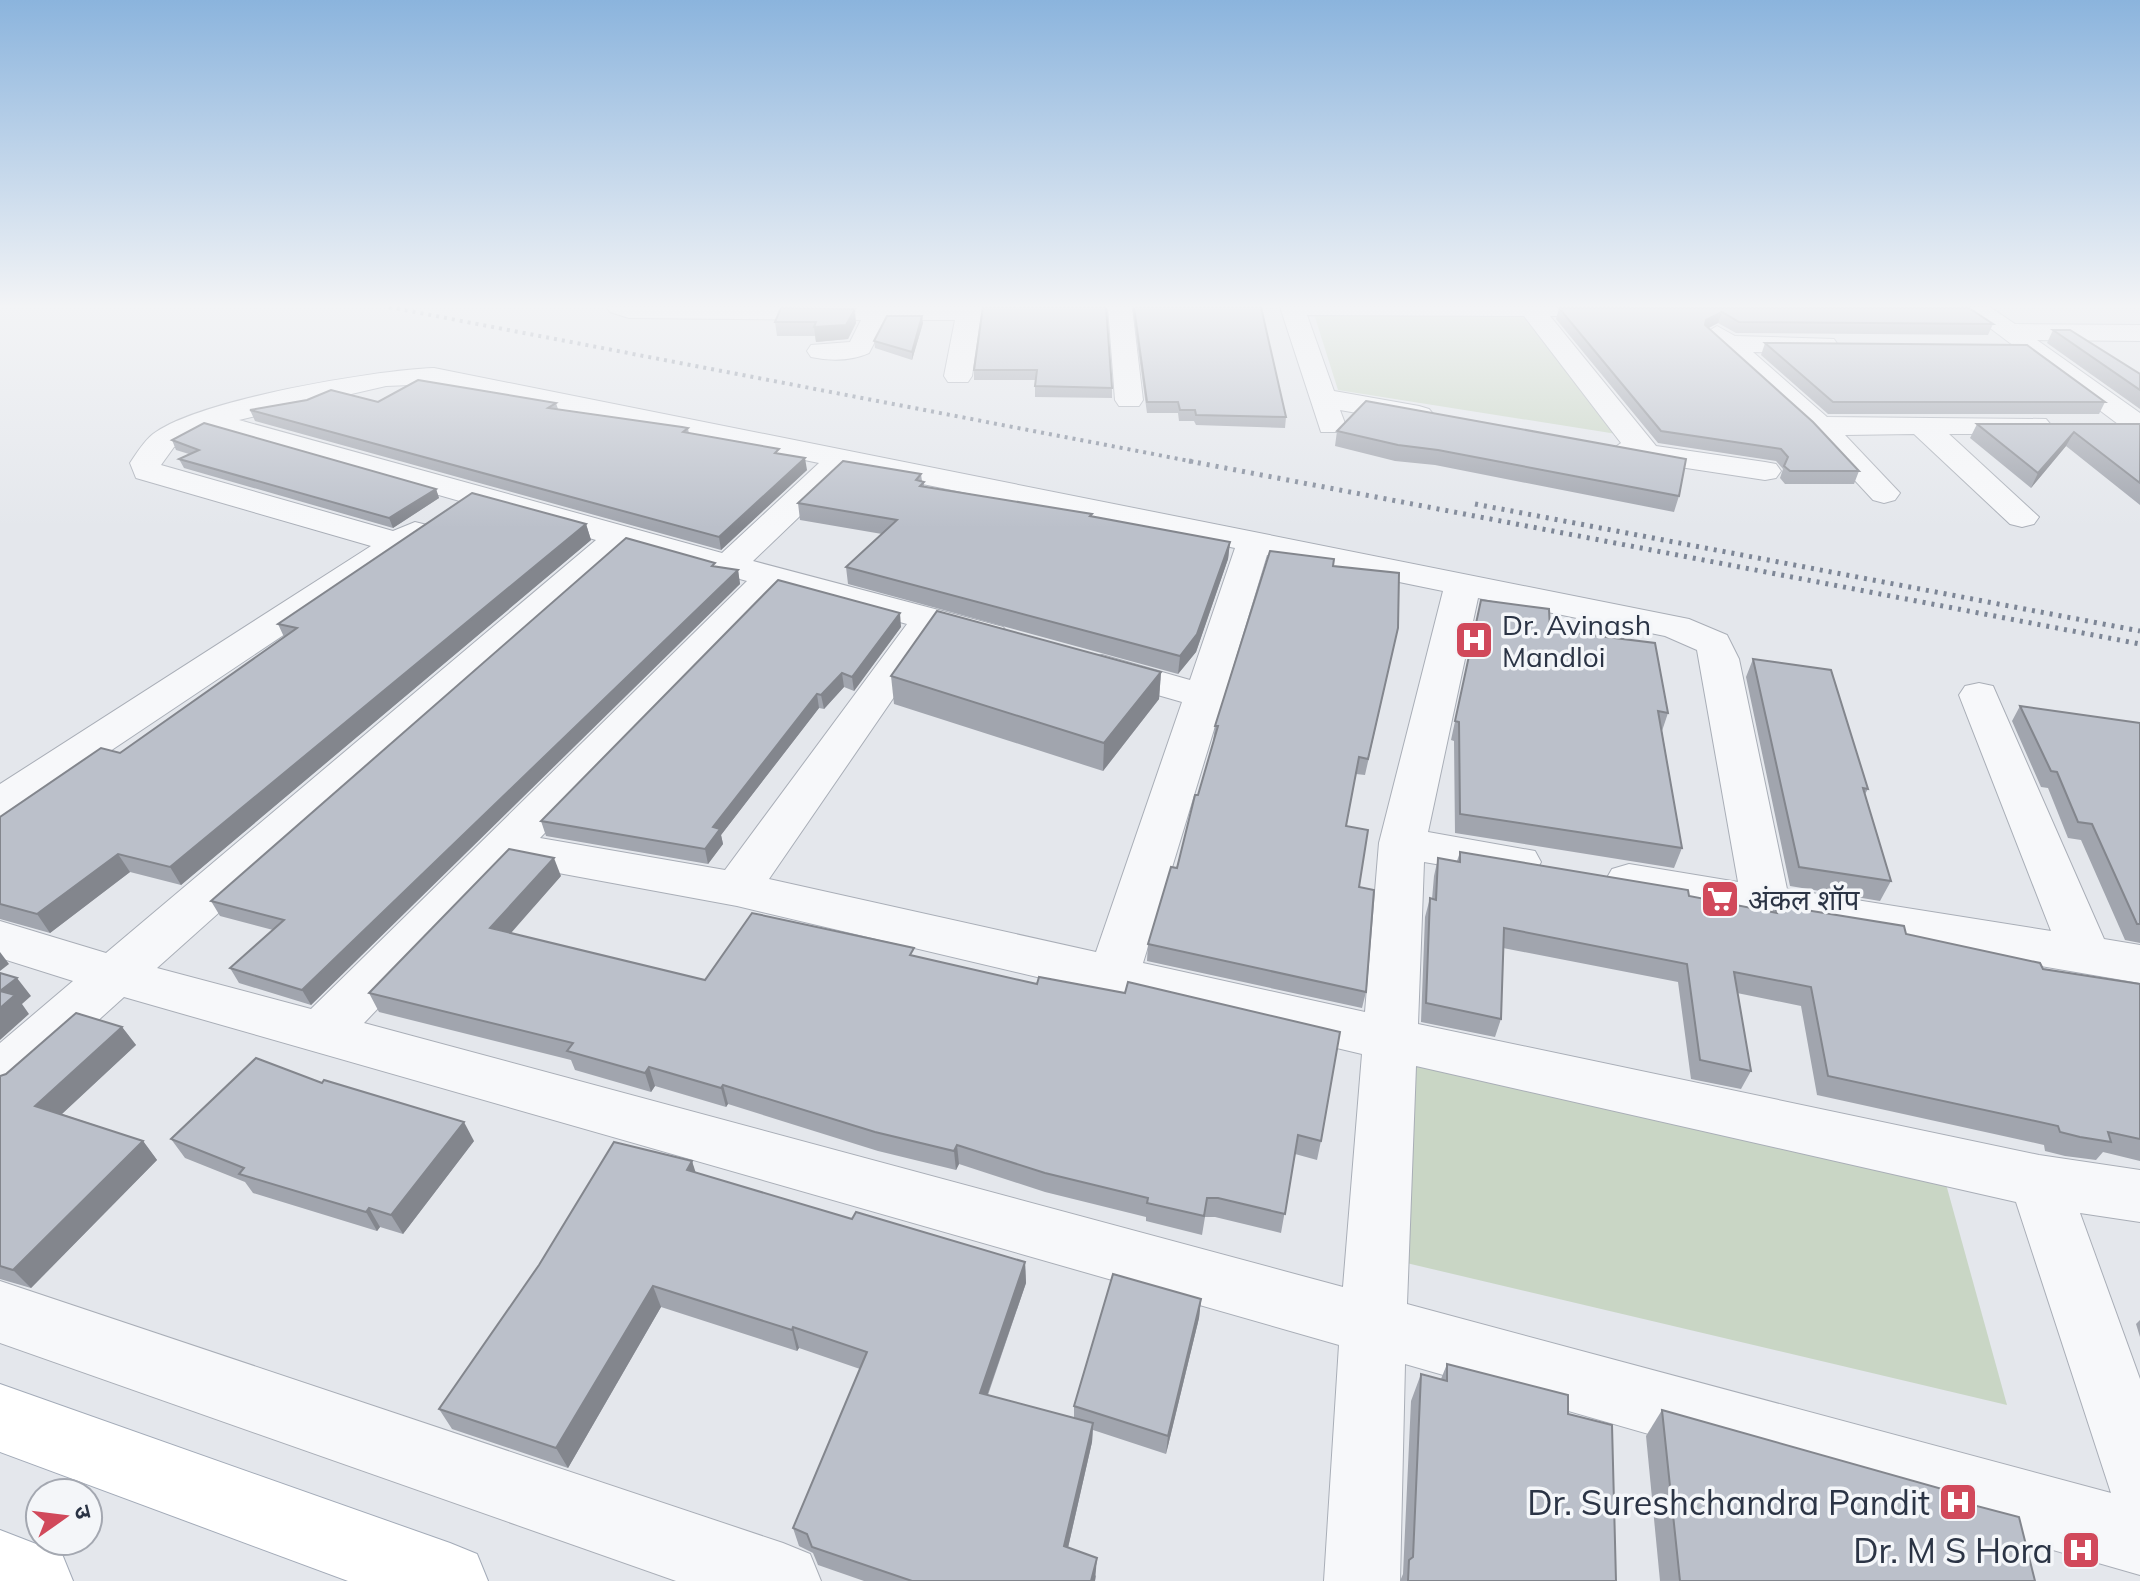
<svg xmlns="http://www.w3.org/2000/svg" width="2140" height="1581" font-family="Mulish,'Noto Sans Devanagari',sans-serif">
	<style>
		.green { fill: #c9d6c5 }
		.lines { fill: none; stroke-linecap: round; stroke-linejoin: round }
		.minor-casing { stroke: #a9aeb7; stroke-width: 2 }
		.major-casing { stroke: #a3abb8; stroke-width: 2 }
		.minor { fill: #f7f8fa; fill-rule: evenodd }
		.major { fill: #fff; fill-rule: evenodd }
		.rail-far1 { stroke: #7d8696; stroke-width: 4; stroke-dasharray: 3 5; stroke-linecap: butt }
		.rail { stroke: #7d8696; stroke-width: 5; stroke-dasharray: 3 6; stroke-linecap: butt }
		.wall { fill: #a1a5ae }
		.shaded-wall { fill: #83868d }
		.building { fill: #bbc0ca; stroke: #83868d; stroke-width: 2 }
		.labels { text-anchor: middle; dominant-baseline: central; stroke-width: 7; stroke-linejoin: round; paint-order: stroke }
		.poi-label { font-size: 28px; fill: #2b3445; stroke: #f4f6f9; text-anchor: start }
		.near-poi-label { font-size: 34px; fill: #2b3445; stroke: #f4f6f9; text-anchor: end }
	</style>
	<rect width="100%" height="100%" fill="#e4e7ec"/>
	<g class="green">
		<polygon points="1524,313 1623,435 1338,390 1314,314"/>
		<polygon points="1382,1050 1941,1166 2007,1405 1360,1252"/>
	</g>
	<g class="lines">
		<g class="minor-casing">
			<g id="minor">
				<path d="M607,307H982L972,376L968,382H948L944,376L955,320H886L869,353C851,361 830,361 811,357L807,351L811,345L850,342L861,320L629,318L610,312Z"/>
				<polygon points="1108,307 1132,307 1143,400 1139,406 1119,406 1115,400"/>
				<polygon points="1280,307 1629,307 1627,314 1618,316 1550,316 1656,446 1765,462 1776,464 1781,471 1776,478 1765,480 1614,457 1610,451 1621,443 1524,316 1307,315 1334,391 1419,406 1429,409 1434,415 1429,421 1419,424 1340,410 1346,426 1341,432 1321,432"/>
				<polygon points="1962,307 1990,307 2015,324 2140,325 2140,341 2037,340 2140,413 2140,436 2130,433"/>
				<polygon points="1717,326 1735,336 1834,339 1838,345 1825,353 1753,352 1827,417 2046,419 2051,425 2046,431 2036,434 1949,434 2039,517 2034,524 2022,527 2010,524 1914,434 1845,435 1900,493 1895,500 1884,503 1873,500 1810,432 1708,339 1704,334"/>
				<path d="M434,368L1689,619L1727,635L1739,659L1787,889L2051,931L1959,695L1965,686L1979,683L1993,686L2104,939L2140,945V983L1612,893L1605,881L1612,869L1629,864L1738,882L1697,650L1665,636L1478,598L1428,832L1535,851L1541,862L1535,873L1518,878L1424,862L1418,1024L2039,1155L2140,1170V1222L2080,1213L2140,1379V1575L1405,1364L1400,1581H1324L1339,1345L124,997L20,1091L0,1097V1043L73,981L0,958V921L106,953L596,540L208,429L174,447L161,465L393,531L415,522L427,525L432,532L427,539L16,814L0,818V784L371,546L136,478L130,463C136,454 144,441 153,434C198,400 374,370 434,368ZM434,384L819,463L722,553L239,420L386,386ZM849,469L1235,548L1190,680L1102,655L1088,659L1082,667L1088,675L1182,702L1096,952L769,879L938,633L990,646L1003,643L1009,635L1003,627L753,561ZM627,548L747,581L311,1009L157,968ZM1267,555L1443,591L1379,843L1365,1012L1143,963ZM779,589L907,624L725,870L540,838ZM515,865L737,906L1362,1054L1343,1287L364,1023ZM1416,1066L2016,1202L2111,1493L1407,1304Z"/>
				<polygon points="0,1281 783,1543 810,1554 821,1581 676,1581 0,1343"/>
			</g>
		</g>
		<g class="major-casing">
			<g id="major">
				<polygon points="0,1384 450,1543 477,1554 488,1581 348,1581 0,1452"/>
				<polygon points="0,1530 62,1554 73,1581 0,1581"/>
			</g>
		</g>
		<use href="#minor" class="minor"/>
		<use href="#major" class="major"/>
		<polyline class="rail-far1" points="389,307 1200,463"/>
		<g class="rail">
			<polyline points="1189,461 2140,644"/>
			<polyline points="1475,504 2140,631"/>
		</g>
	</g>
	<g class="wall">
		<polygon points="983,307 1112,388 1112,398 1035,397 1035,380 974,380 974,370"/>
		<polygon points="1132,307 1261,307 1286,417 1285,428 1196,425 1194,421 1179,421 1178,413 1147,413"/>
		<polygon points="781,308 856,323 848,339 816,342 815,336 777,336 775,322"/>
		<polygon points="1559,308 1969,308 1993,324 1988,335 1736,333 1718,323 1709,328 1859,471 1854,484 1785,484 1780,478 1783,469 1776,461 1658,443 1556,319"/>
		<polygon points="923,323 912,360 875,348 874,341"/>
		<polygon points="2053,330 2140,374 2140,409 2047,343"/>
		<polygon points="1765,343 2105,402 2099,414 1828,414 1761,355"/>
		<polygon points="1366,401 1679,496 1674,512 1435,465 1395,461 1335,446 1337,431"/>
		<polygon points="378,402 556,403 558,409 688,428 689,434 780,454 807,470 721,550 255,421 250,410"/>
		<polygon points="1977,424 2140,424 2140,505 2066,446 2031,488 1970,438"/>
		<polygon points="172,440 436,489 439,498 393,528 184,468 179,459 189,454 176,450"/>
		<polygon points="921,474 922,481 924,482 924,487 1230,542 1228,559 1196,652 1178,674 848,584 846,567 882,534 800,520 798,503"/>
		<polygon points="586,524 591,540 181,885 130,872 50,933 0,919 0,817 120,753 284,637 278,624"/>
		<polygon points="1333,566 1398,628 1365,775 1356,774 1346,826 1359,887 1366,992 1362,1008 1147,961 1148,944 1177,868 1213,742 1215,726"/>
		<polygon points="716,567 738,570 740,584 311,1005 239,983 230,968 273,930 220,916 211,901"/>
		<polygon points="1481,600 1550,630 1668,713 1662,731 1682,848 1674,868 1455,833 1454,741 1451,740"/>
		<polygon points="901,627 854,691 844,687 824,709 819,708 721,835 723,844 708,864 546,836 541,821"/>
		<polygon points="1753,659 1868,789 1865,794 1891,881 1880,901 1790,886 1746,677"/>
		<polygon points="1161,672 1159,699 1103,771 894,704 891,676"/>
		<polygon points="2020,706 2140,723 2140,943 2125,940 2081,840 2068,838 2048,788 2041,787 2012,721"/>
		<polygon points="1460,852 1772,912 1775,905 1906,934 2043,969 2140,984 2140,1161 2103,1152 2096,1160 2065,1156 2045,1151 2044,1145 1817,1095 1801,1006 1737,993 1751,1071 1741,1089 1691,1079 1678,982 1503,948 1501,1019 1495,1037 1421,1022 1425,917 1430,898 1432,899 1434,876 1438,858 1457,861"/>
		<polygon points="561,876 510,933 705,980 915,956 1321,1141 1317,1160 1295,1154 1281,1233 1215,1217 1205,1217 1202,1235 1146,1221 1146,1217 1045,1192 959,1164 956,1170 878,1151 728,1104 726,1107 655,1086 651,1092 575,1070 571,1060 379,1012 369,993"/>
		<polygon points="122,1027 136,1045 62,1114 143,1141 157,1160 31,1288 0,1279 0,1076"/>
		<polygon points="171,1139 474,1141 403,1234 380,1227 377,1231 253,1193 245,1182 185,1158"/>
		<polygon points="692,1161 695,1173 852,1219 1025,1262 1026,1283 988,1395 1074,1418 1074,1406 1201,1299 1199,1318 1166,1454 1093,1430 1092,1442 1068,1548 1096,1576 1095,1581 864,1581 818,1565 813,1553 799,1546 793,1528 860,1369 799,1348 797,1351 661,1307 568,1468 452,1429 439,1409"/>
		<polygon points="2140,1320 2140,1337 2136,1324"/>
		<polygon points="1447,1364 1568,1414 1616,1581 1400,1581 1403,1574 1411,1401 1421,1374 1441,1379"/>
		<polygon points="1662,1410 1969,1504 2035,1581 1660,1581 1646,1436"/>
	</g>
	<g class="shaded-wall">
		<polygon points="855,309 856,323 848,339 816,342 814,327"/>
		<polygon points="1722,312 1718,323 1702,331 1706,320"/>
		<polygon points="922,316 923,323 912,360 912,352"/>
		<polygon points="2074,432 2066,446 2031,488 2038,473"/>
		<polygon points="805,458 807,470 721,550 719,537"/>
		<polygon points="436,489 439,498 393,528 389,518"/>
		<polygon points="586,524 591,540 181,885 170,867"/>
		<polygon points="1230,542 1228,559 1196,652 1178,674 1180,656"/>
		<polygon points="738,570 740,584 311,1005 302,990"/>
		<polygon points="900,613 901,627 854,691 852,677"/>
		<polygon points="1161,672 1159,699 1103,771 1104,743"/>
		<polygon points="842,673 844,687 824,709 821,695"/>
		<polygon points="817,694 819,708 721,835 723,844 708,864 705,849 713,827"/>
		<polygon points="118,854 130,872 50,933 37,914"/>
		<polygon points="554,858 561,876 498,948 490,928"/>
		<polygon points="0,952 9,964 0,971"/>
		<polygon points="17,978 31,996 22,1004 29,1014 0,1040 0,991"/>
		<polygon points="122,1027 136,1045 51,1124 35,1106"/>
		<polygon points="649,1067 655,1086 651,1092 645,1073"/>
		<polygon points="723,1085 728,1104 726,1107 721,1088"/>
		<polygon points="464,1122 474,1141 403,1234 391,1215"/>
		<polygon points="143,1141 157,1160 31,1288 13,1270"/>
		<polygon points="957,1145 959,1164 956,1170 954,1151"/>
		<polygon points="692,1161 699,1183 687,1170"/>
		<polygon points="369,1208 380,1227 377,1231 366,1212"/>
		<polygon points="1025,1262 1026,1283 981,1413 980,1393"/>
		<polygon points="653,1286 661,1307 568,1468 556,1448"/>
		<polygon points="1201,1299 1199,1318 1166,1454 1168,1436"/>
		<polygon points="793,1327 799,1348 797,1351 792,1330"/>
		<polygon points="1093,1423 1092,1442 1064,1565 1064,1546"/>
		<polygon points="1097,1558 1095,1581 1091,1581"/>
	</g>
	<g class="building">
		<polygon points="983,307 1106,307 1112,388 1035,386 1037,370 974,370"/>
		<polygon points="1134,307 1261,307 1286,417 1196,415 1195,410 1180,410 1178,402 1147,402"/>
		<polygon points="781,308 855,309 846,325 814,327 816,322 775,322"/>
		<polygon points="1559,308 1969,308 1993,324 1739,322 1722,312 1706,320 1705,325 1813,422 1859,471 1790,471 1784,466 1788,457 1781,449 1661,431"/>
		<polygon points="887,316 922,316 912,352 874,341"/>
		<polygon points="2053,330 2070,330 2140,374 2140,390"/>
		<polygon points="1765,343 2027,345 2105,402 1833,402"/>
		<polygon points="418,380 556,403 548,408 682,427 688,428 683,432 779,449 775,453 805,458 719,537 250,410 307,400 331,390 378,402"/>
		<polygon points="1366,401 1686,459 1679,496 1438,450 1398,445 1337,431"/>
		<polygon points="204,423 436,489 389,518 179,459 199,450 172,440"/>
		<polygon points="1977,424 2140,424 2140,483 2074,432 2038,473"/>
		<polygon points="843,461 921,474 916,480 924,482 920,486 1092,514 1090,516 1230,542 1197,634 1180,656 846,567 897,520 798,503"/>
		<polygon points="472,493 586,524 170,867 118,854 37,914 0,904 0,817 101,748 120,753 297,628 278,624"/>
		<polygon points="626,538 715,563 712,566 738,570 302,990 230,968 284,920 211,901"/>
		<polygon points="1270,551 1334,559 1333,566 1399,573 1398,628 1368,759 1359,757 1346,826 1368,830 1359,887 1374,890 1366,992 1148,944 1171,867 1177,868 1195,795 1198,795 1218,726 1215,726"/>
		<polygon points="778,580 900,613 852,677 842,673 821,695 817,694 713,827 720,829 705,849 541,821"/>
		<polygon points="1481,600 1549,609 1550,630 1655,643 1668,713 1658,711 1682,848 1460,814 1459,722 1455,721"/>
		<polygon points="937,611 1161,672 1104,743 891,676"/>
		<polygon points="1753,659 1831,670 1868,789 1863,788 1891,881 1799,867"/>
		<polygon points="2020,706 2140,723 2140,924 2137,924 2092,824 2078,822 2057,772 2051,771"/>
		<polygon points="509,849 554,858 490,928 705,980 752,913 914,948 910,955 1037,984 1039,977 1125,993 1128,982 1340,1032 1321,1141 1298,1135 1285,1214 1218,1198 1207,1198 1204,1216 1147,1203 1148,1198 1045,1173 957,1145 954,1151 875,1132 723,1085 721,1088 649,1067 645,1073 567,1051 573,1043 369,993"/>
		<polygon points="1460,852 1688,890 1689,896 1777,913 1775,905 1904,926 1906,934 2040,963 2043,969 2140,984 2140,1139 2108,1132 2111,1142 2080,1137 2060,1132 2058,1126 1828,1076 1811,987 1734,972 1751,1071 1700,1060 1687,964 1504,928 1501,1019 1426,1003 1430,898 1436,900 1438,858 1460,862"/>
		<polygon points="0,973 17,978 0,991 15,995 0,1008"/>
		<polygon points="76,1013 122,1027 35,1106 143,1141 13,1270 0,1266 0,1076 6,1074"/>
		<polygon points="256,1058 322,1083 324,1080 464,1122 391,1215 369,1208 366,1212 239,1174 244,1168 171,1139"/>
		<polygon points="614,1142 692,1161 687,1170 852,1219 856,1212 1025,1262 980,1393 1093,1423 1064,1546 1097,1558 1091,1581 912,1581 812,1547 807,1534 793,1528 867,1352 793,1327 792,1330 653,1286 556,1448 439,1409 539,1265"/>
		<polygon points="1113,1274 1201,1299 1168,1436 1074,1406"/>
		<polygon points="1447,1364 1568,1395 1568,1414 1612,1425 1616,1581 1408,1581 1409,1560 1413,1557 1421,1374 1447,1381"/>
		<polygon points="1662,1410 1967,1496 1969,1504 2019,1517 2035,1581 1680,1581"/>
	</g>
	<linearGradient id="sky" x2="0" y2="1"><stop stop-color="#8bb4dd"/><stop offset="0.58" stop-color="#f3f4f6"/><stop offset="1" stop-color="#f3f4f6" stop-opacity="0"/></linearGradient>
	<rect width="2140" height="528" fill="url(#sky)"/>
	<defs>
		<g id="hospital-square" transform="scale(2)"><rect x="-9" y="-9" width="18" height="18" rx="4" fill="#d1495b" stroke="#f4f6f9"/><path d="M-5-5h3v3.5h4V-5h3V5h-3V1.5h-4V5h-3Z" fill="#fff"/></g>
		<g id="supermarket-square" transform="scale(2)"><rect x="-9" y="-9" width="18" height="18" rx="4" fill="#d1495b" stroke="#f4f6f9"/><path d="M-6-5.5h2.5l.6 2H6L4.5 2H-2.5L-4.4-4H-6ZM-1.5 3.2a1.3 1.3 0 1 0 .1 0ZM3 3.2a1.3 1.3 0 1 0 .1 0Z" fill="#fff"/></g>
	</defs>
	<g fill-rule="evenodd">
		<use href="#hospital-square" x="1474" y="640"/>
		<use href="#supermarket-square" x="1720" y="899"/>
		<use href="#hospital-square" x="1958" y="1502"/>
		<use href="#hospital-square" x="2081" y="1550"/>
	</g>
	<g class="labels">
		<g class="poi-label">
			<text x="1502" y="624">Dr. Avinash<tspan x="1502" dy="32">Mandloi</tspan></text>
			<text x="1748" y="899">अंकल शॉप</text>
		</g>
		<g class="near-poi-label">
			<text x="1930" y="1502">Dr. Sureshchandra Pandit</text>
			<text x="2053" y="1550">Dr. M S Hora</text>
		</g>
	</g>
	<g transform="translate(64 1517) rotate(76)"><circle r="38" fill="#f4f6f9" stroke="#a4a8b1" stroke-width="2"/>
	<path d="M0-6L14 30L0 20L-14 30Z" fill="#d1495b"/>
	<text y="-12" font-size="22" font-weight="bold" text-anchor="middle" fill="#2b3445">उ</text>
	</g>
</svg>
